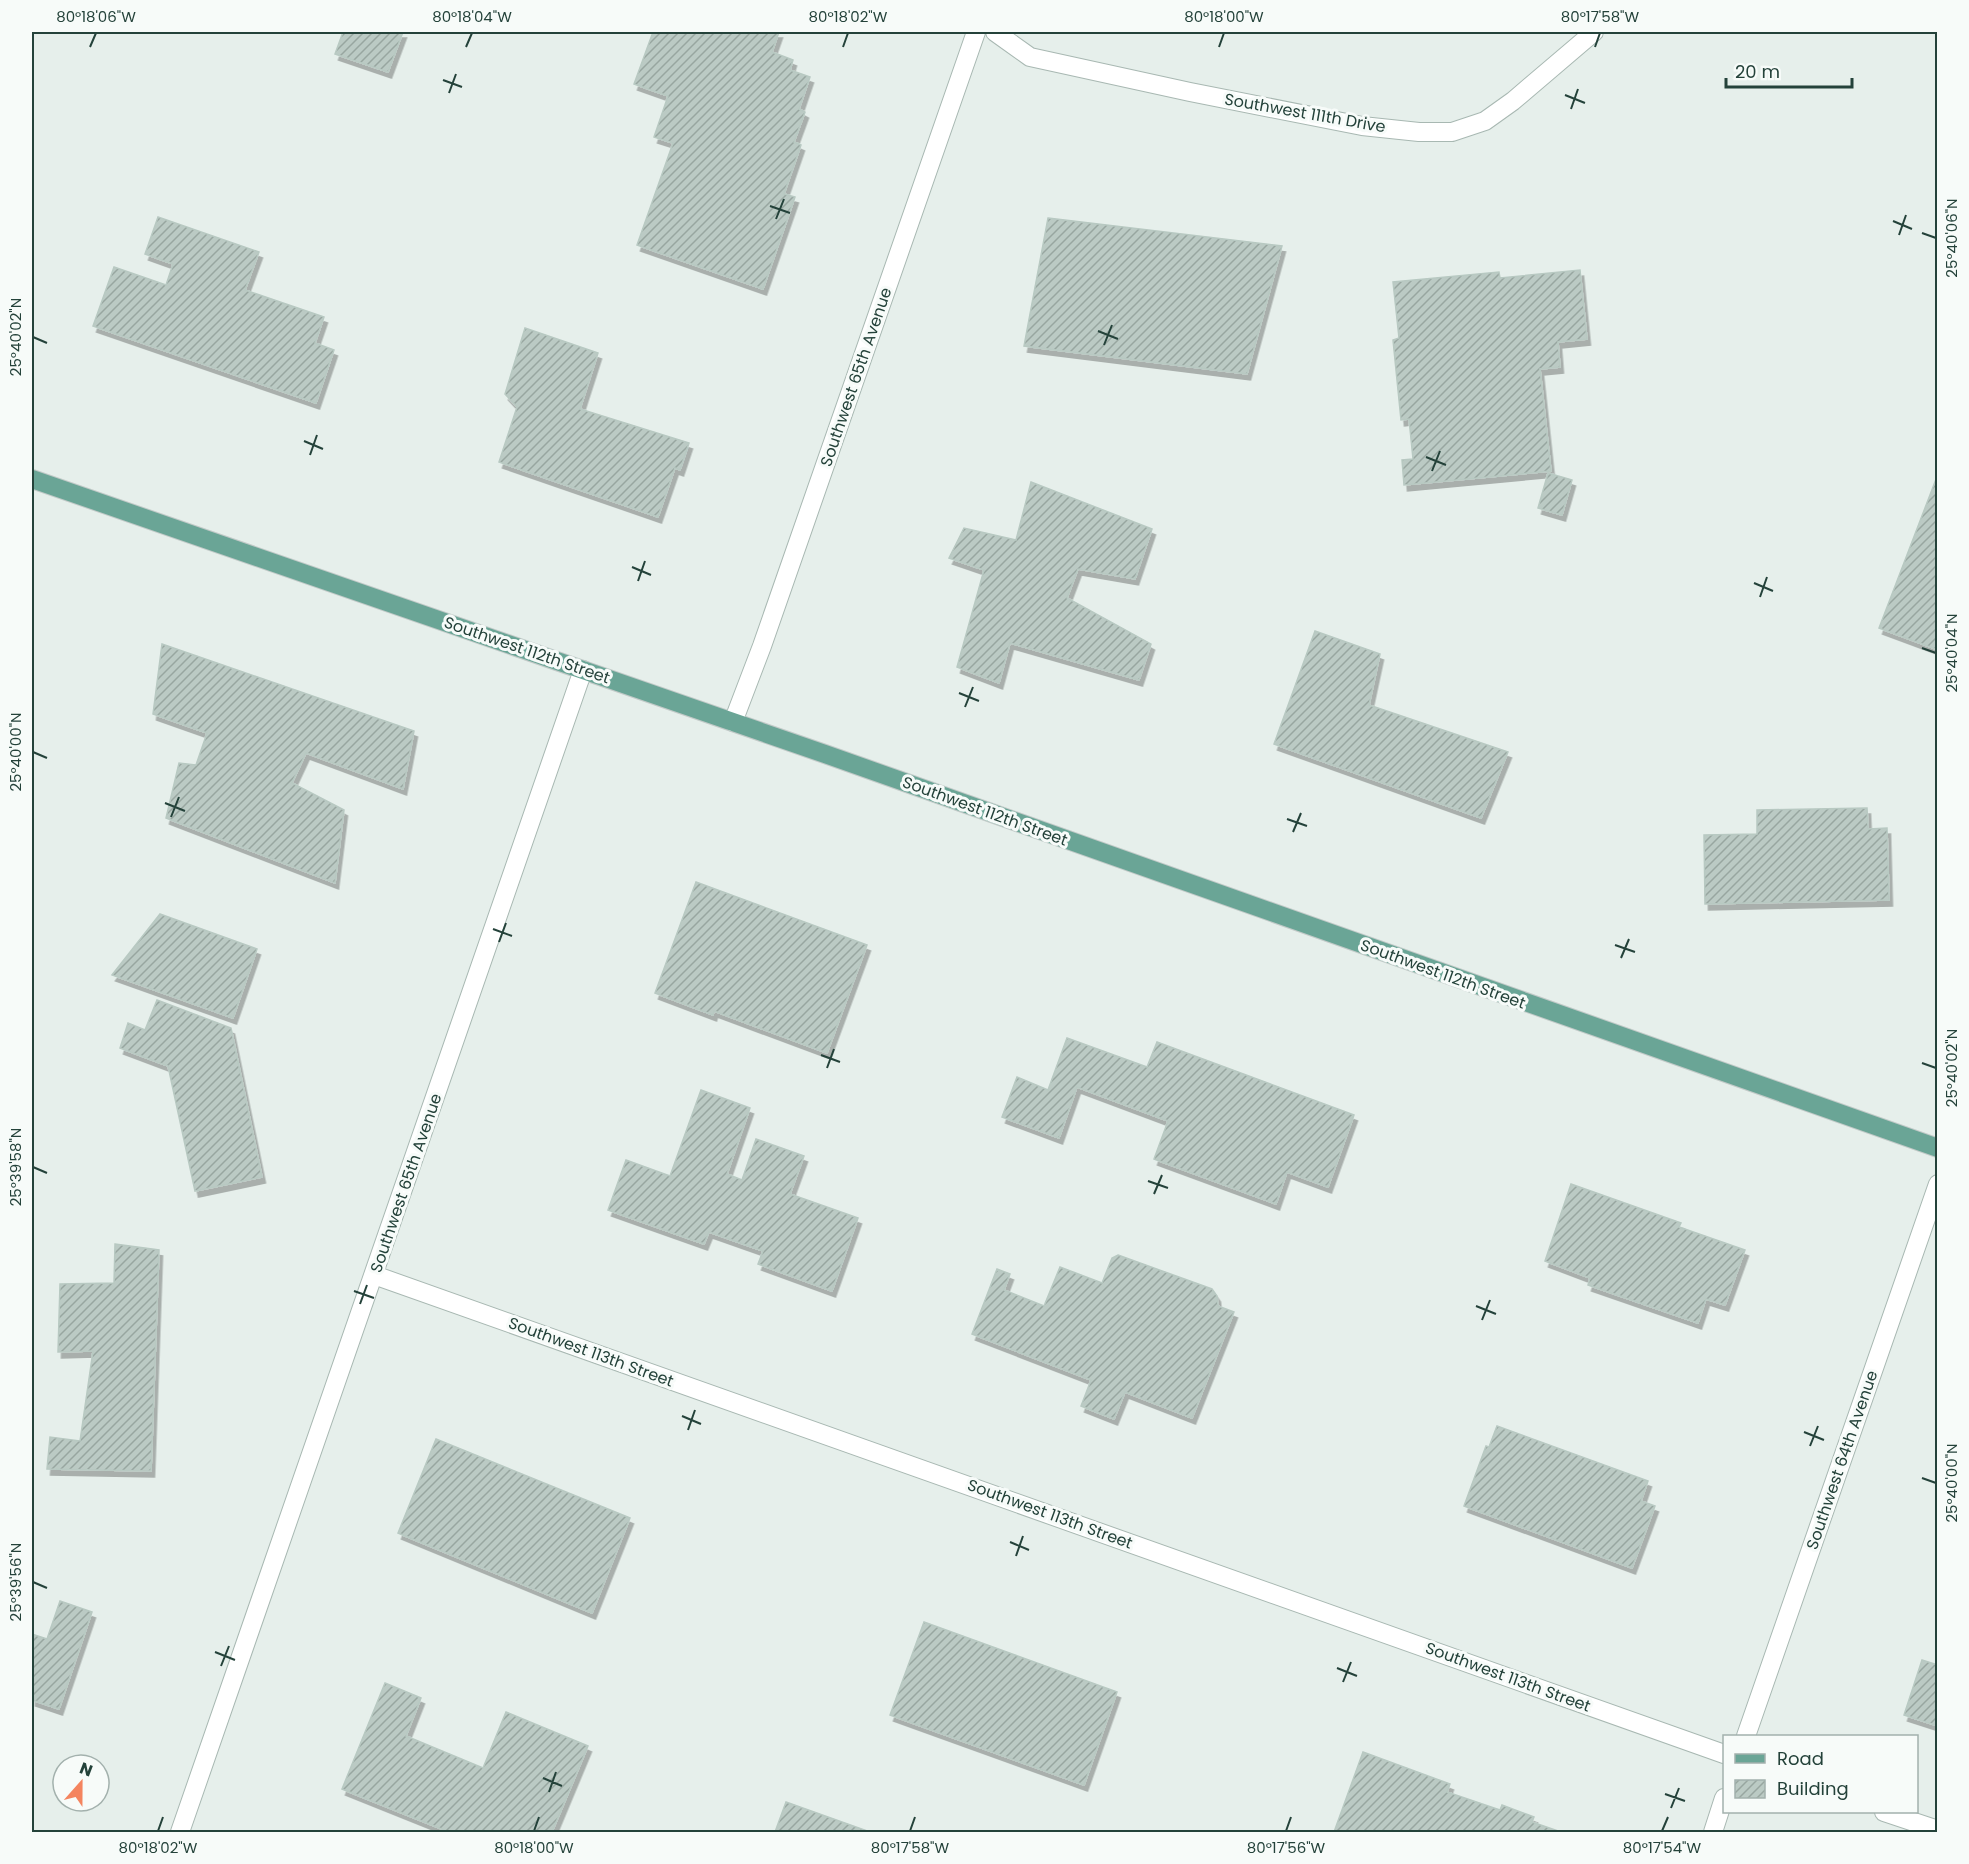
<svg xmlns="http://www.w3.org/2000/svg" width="1969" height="1864" font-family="Poppins,sans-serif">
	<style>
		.building { fill: url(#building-hatch); stroke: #b8c9c2; stroke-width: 1.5; filter: url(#shadow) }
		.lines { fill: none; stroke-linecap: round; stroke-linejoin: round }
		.minor-casing { stroke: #a8b8b2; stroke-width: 20 }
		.major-casing { stroke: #c2cac8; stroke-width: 20 }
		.minor { stroke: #fff; stroke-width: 18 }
		.major { stroke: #6aa596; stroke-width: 18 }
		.ticks { fill: none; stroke: #24423a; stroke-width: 2 }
		.labels { text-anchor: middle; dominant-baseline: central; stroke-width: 6; stroke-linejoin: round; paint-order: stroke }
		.street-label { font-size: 16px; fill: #24423a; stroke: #f7fbf9 }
		.neatline { fill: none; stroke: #24423a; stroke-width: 2 }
		.ticks-label { font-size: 15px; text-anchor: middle; fill: #24423a }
	</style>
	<defs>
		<pattern id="building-hatch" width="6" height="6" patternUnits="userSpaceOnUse" patternTransform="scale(1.5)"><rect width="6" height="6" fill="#bbcac4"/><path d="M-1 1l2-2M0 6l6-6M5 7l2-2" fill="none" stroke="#98a6a0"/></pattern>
		<filter id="shadow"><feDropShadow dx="3.5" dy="6" stdDeviation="0" flood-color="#0004"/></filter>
	</defs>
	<rect width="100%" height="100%" fill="#e6efeb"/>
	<g class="building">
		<polygon points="343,32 403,32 388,72 335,54"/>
		<polygon points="653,32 779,32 772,52 793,60 790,70 810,77 799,109 805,112 794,142 801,145 784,194 795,197 763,289 637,245 673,143 654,137 668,96 634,84"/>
		<polygon points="158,217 259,252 245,290 324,317 315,343 334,350 316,403 93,326 114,267 166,285 173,264 145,254"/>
		<polygon points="1048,218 1282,246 1247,374 1024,346"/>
		<polygon points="1580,270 1587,339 1558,342 1560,367 1540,369 1551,471 1404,485 1402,460 1413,459 1409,419 1401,420 1393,340 1399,338 1393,282 1499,272 1500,278"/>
		<polygon points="525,328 598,353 580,409 689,443 680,470 675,468 658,517 499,462 517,407 505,394"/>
		<polygon points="1548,473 1572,480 1562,515 1538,508"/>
		<polygon points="1938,474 1938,650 1879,628"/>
		<polygon points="1031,482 1152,529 1135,579 1078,569 1067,598 1151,644 1139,680 1010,643 999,683 957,667 984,570 949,558 964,528 1016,540"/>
		<polygon points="1315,631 1380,654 1369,705 1508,752 1481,818 1274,744"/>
		<polygon points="162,644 414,731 403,789 306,753 292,783 344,810 335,883 166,818 179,763 196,765 207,733 153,714"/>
		<polygon points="1867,808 1868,829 1887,828 1889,900 1705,904 1704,835 1757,834 1757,810"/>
		<polygon points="696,882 867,945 827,1053 714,1011 713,1015 655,993"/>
		<polygon points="160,914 257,949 233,1018 112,975"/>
		<polygon points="157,1000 231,1028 262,1177 195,1191 168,1066 120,1048 128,1023 145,1030"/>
		<polygon points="1067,1038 1147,1067 1157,1042 1354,1115 1328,1187 1287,1172 1276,1204 1154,1159 1168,1121 1077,1087 1059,1138 1002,1117 1017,1077 1048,1090"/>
		<polygon points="701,1090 750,1108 727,1174 742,1180 756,1139 804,1156 790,1194 858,1218 832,1291 758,1264 763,1251 709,1232 704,1244 608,1210 626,1160 670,1176"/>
		<polygon points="1571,1184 1681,1223 1679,1227 1745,1250 1725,1305 1706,1299 1698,1323 1588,1285 1590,1278 1545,1261"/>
		<polygon points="115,1244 159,1250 151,1471 47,1469 50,1437 80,1441 93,1351 58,1352 60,1284 114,1283"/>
		<polygon points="1118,1255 1212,1289 1217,1296 1218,1306 1234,1312 1192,1418 1125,1392 1114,1419 1081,1406 1091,1380 972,1334 997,1269 1010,1274 1004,1290 1044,1306 1060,1267 1102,1283 1112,1258"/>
		<polygon points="1497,1426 1648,1481 1641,1501 1655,1506 1632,1568 1464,1506 1486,1446 1489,1447"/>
		<polygon points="436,1439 630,1518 592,1613 398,1533"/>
		<polygon points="60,1601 92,1612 59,1709 32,1700 32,1634 47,1639"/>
		<polygon points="924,1622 1117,1692 1084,1785 890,1715"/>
		<polygon points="1922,1660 1938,1665 1938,1726 1904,1715"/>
		<polygon points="385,1683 421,1698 406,1736 483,1768 506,1712 588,1746 552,1832 449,1832 342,1789"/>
		<polygon points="1363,1752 1450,1784 1447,1792 1500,1810 1502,1805 1534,1817 1532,1822 1561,1832 1334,1832"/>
		<polygon points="786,1802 870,1832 775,1832"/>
	</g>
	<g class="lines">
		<g class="minor-casing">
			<g id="minor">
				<polyline points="995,32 1030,57 1190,92 1362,126 1419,132 1452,132 1485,121 1513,101 1594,32"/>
				<polyline points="733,722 762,646 976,32"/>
				<polyline points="374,1275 1724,1754"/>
				<polyline points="1746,1736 1938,1184"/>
				<polyline points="1884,1812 1938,1830"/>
				<polyline points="180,1832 583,670"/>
				<polyline points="1713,1832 1724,1798"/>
			</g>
		</g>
		<g class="major-casing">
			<polyline id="major" points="32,479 825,754 1938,1148"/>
		</g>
		<use href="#minor" class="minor"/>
		<use href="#major" class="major"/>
	</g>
	<path class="ticks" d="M90,47L96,33M466,47L472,33M843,47L848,33M1219,47L1224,33M1595,47L1600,33M443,80L462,87M449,93L456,74M1565,95L1585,103M1571,109L1578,89M770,206L790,213M776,219L784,199M1893,221L1912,229M1922,233L1936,238M1899,235L1906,215M1098,331L1118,339M33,337L47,343M1104,345L1112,325M304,441L323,449M310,455L317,435M1426,457L1446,465M1432,471L1440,451M632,567L651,575M638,581L645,561M1754,583L1773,591M1760,597L1767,577M1922,648L1936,653M959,693L979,701M965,707L973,687M33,752L47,758M165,803L185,811M171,817L179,797M1287,819L1307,826M1293,832L1301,813M493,929L512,936M499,942L506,923M1615,945L1635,952M1621,958L1629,939M821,1055L840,1062M1922,1063L1936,1068M827,1068L834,1049M33,1167L47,1173M1148,1181L1168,1188M1154,1194L1162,1175M354,1291L374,1298M360,1304L367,1285M1476,1306L1496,1314M1482,1320L1490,1300M682,1416L701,1424M688,1430L695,1410M1804,1432L1824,1440M1810,1446L1818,1426M1922,1478L1936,1483M1010,1542L1029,1550M1016,1556L1023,1536M33,1582L47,1588M215,1652L235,1660M221,1666L229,1646M1337,1668L1357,1676M1343,1682L1351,1662M543,1778L562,1786M549,1792L556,1772M1665,1794L1685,1801M1671,1808L1679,1788M158,1831L163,1817M534,1831L539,1817M910,1831L915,1817M1286,1831L1291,1817M1662,1831L1668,1817"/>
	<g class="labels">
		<g class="street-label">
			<text transform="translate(1305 113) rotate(10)">Southwest 111th Drive</text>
			<text transform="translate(856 377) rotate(-71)">Southwest 65th Avenue</text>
			<text transform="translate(527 650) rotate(19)">Southwest 112th Street</text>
			<text transform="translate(985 811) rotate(20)">Southwest 112th Street</text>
			<text transform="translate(1443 974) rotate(20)">Southwest 112th Street</text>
			<text transform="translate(406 1183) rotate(-71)">Southwest 65th Avenue</text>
			<text transform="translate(591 1352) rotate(20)">Southwest 113th Street</text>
			<text transform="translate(1842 1460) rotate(-71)">Southwest 64th Avenue</text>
			<text transform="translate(1050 1514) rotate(20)">Southwest 113th Street</text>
			<text transform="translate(1508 1677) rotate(20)">Southwest 113th Street</text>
		</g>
	</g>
	<rect width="1969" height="1864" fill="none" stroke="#f7fbf9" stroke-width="66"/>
	<rect x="1723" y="1735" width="195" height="78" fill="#f7fbf9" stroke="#a3b1ad" stroke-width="1.5"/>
	<rect x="1735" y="1754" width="30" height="9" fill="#6aa596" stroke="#a3b1ad" stroke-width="1.5"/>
	<text x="1777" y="1765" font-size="18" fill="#24423a">Road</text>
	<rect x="1735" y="1780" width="30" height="18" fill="url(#building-hatch)" stroke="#a3b1ad" stroke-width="1.5"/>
	<text x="1777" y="1795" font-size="18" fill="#24423a">Building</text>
	<g transform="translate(81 1783) rotate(21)"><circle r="28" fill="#f7fbf9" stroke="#a3b1ad" stroke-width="1.5"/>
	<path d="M0-4.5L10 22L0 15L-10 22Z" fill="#f4845f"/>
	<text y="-9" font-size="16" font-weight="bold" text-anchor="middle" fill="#24423a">N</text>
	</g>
	<path d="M1726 78v9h126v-9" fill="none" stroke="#24423a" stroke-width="3"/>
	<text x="1735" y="78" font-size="18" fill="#24423a" stroke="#f7fbf9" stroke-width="4.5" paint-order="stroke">20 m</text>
	<rect x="33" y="33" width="1903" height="1798" class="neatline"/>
	<g class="ticks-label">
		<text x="96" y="22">80°18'06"W</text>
		<text x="472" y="22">80°18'04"W</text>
		<text x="848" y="22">80°18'02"W</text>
		<text x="1224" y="22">80°18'00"W</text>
		<text x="1600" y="22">80°17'58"W</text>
		<text transform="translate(1952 238) rotate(-90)" y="5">25°40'06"N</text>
		<text transform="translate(16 337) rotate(-90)" y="5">25°40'02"N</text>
		<text transform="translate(1952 653) rotate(-90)" y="5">25°40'04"N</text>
		<text transform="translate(16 752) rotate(-90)" y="5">25°40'00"N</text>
		<text transform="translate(1952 1068) rotate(-90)" y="5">25°40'02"N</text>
		<text transform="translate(16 1167) rotate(-90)" y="5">25°39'58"N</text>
		<text transform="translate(1952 1483) rotate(-90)" y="5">25°40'00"N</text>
		<text transform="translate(16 1582) rotate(-90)" y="5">25°39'56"N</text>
		<text x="158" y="1853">80°18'02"W</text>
		<text x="534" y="1853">80°18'00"W</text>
		<text x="910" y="1853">80°17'58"W</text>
		<text x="1286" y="1853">80°17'56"W</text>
		<text x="1662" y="1853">80°17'54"W</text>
	</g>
</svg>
